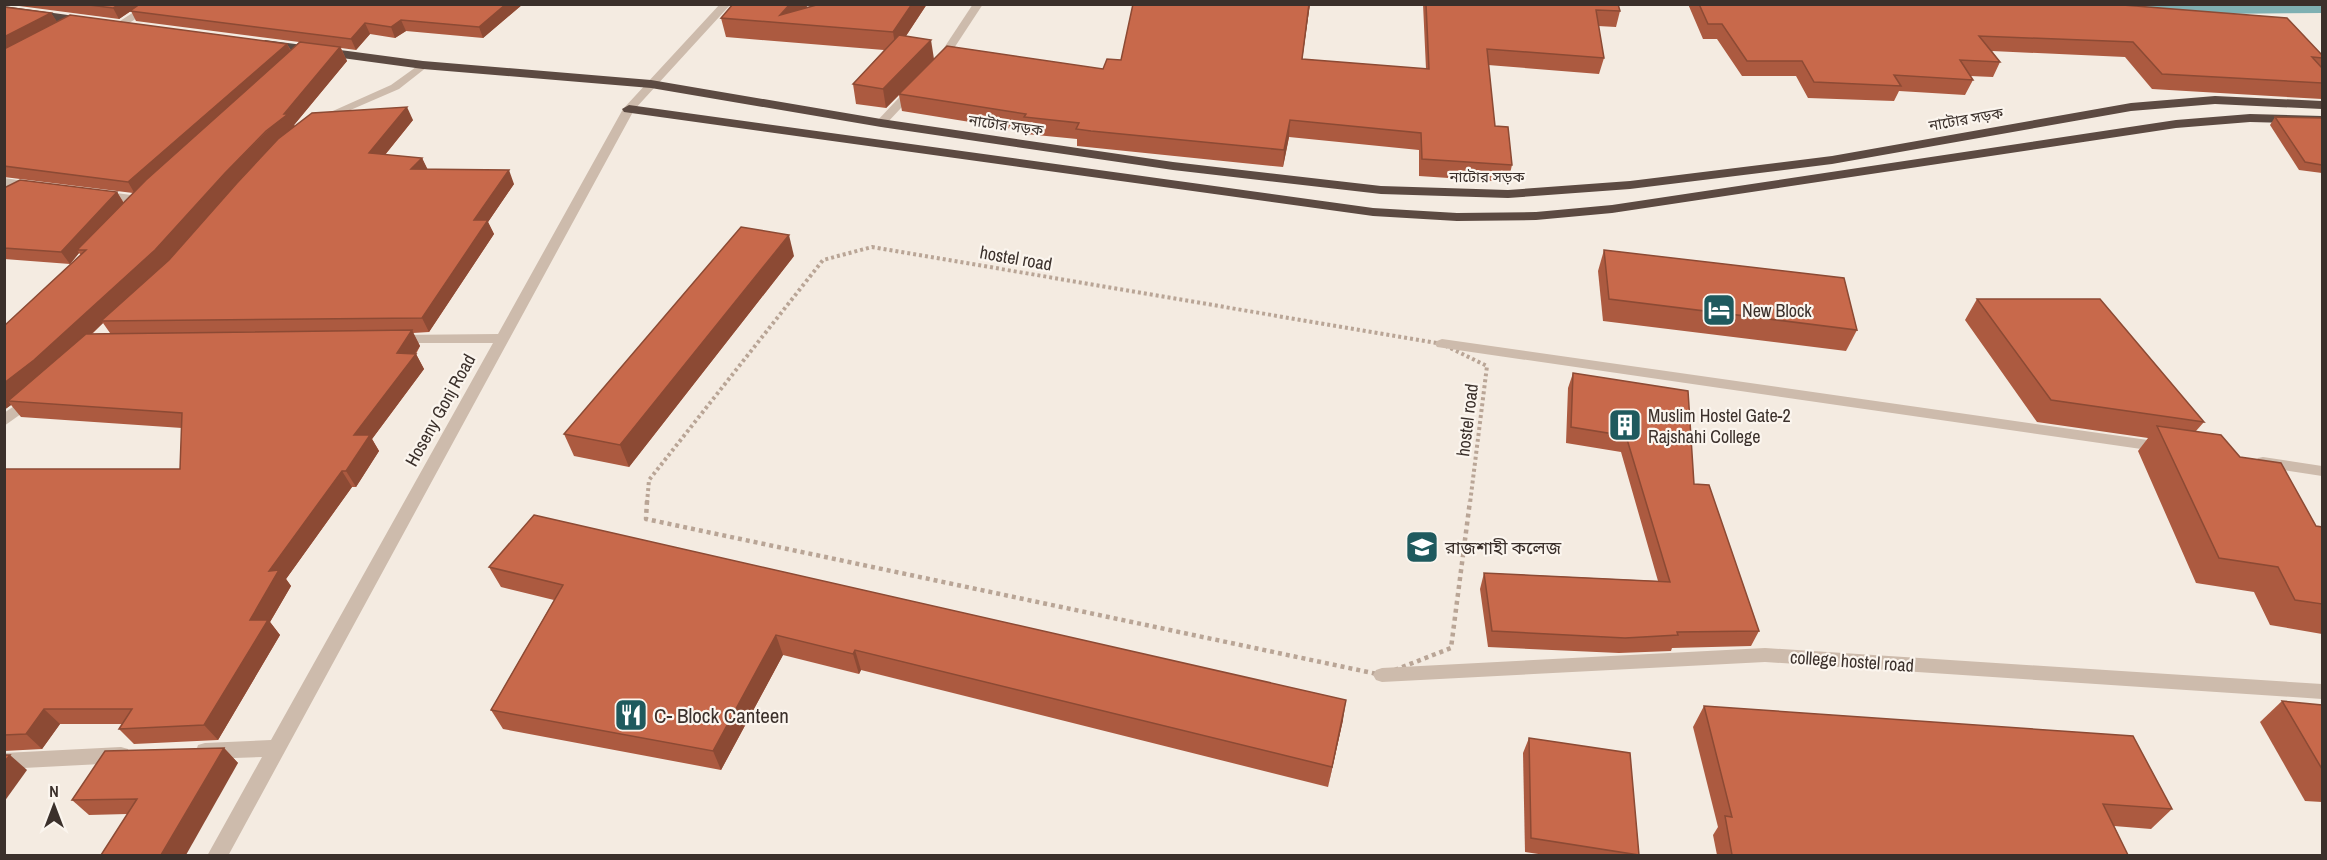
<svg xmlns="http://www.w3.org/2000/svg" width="2327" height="860" font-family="'Archivo Narrow','Noto Sans Bengali',sans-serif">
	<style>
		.water { fill: #7fb0b2 }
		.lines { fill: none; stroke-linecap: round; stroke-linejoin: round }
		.path-far1 { stroke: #b9a596; stroke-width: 4; stroke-dasharray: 3 3; stroke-linecap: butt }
		.path { stroke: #b9a596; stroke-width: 4.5; stroke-dasharray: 4 4; stroke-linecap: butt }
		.minor { fill: #cdbbac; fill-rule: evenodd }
		.highway { fill: #5c4a42; fill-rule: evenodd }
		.wall { fill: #ac5a40; fill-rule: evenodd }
		.shaded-wall { fill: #8c4a34 }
		.building { fill: #c8694b; stroke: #8c4a34; stroke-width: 1.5 }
		.labels { text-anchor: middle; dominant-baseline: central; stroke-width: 4.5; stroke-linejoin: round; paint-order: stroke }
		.far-street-label { font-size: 15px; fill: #3b302b; stroke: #fbf5ee }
		.street-label { font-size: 18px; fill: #3b302b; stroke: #fbf5ee }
		.poi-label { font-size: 18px; fill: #3b302b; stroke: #fbf5ee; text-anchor: start }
		.near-poi-label { font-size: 21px; fill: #3b302b; stroke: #fbf5ee; text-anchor: start }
	</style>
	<rect width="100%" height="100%" fill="#f4ebe1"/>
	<polygon class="water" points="2322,4 2322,13 2209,14 2128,5"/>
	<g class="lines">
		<polyline class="path-far1" points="647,503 649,480 823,260 872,247 1442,344 1487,366 1470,503"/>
		<polyline class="path" points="647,501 646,519 1382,675 1451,648 1470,501"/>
		<g class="minor">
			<polygon points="146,4 159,4 123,27 114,25"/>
			<polygon points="720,4 731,4 634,110 228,856 207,856 262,757 205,759 198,757 196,751 198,745 205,743 271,740 493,343 396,343 389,339 396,335 498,334 623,109"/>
			<polygon points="973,4 983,4 943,65 935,65 934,63"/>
			<polygon points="423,62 427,63 427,67 399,89 325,121 321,122 315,119 391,85"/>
			<polygon points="914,85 918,86 918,90 885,125 877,125 877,121 910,86"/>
			<polygon points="4,178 32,182 38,186 32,190 4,186"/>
			<polygon points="101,191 139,196 145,200 139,204 97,198 97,192"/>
			<polygon points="1442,339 2162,442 2167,443 2170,447 2167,451 2162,452 1437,347 1435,344 1437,341"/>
			<polygon points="30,395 37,400 35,404 4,426 4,413"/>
			<polygon points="2263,457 2322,466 2322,476 2258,466 2255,462 2258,458"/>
			<polygon points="1765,648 2322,684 2322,699 1765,662 1382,682 1376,680 1373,675 1376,670 1382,668"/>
			<polygon points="121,747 128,749 130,755 128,761 121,763 4,769 4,753"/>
		</g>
		<g class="highway">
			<polygon points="4,6 89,18 95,22 89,26 4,14"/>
			<polygon points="265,40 423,61 651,80 881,119 1173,162 1381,186 1508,190 1630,181 1832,156 2131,103 2215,96 2322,101 2322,109 2215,104 2131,111 1832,164 1630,189 1508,198 1381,194 1173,170 881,127 651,88 423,69 261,47 259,44"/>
			<polygon points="629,105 1373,208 1457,213 1536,212 1612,205 2176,120 2250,114 2322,116 2322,124 2250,122 2176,128 1612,213 1536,220 1457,221 1373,216 624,112 622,109"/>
		</g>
	</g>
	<g class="wall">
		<path d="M4,4H523L483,38L406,31L395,38L370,34L356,50L341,48L347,61L294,125L295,126L413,120L385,155L422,158L427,169L514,184L488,222L494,234L429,332L413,333L420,346L416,354L424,369L372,439L379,451L356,487H352L286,579L291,586L270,622L280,635L218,740L134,744L119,729L122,724H60L42,749L4,751V469H180L182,428L21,417L11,405L4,410V326L81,255L79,253L70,264L4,259V185L6,187L117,192L124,203L133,193L4,177V7L51,13L57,22L287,44L291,50L299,42L136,21L131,11L119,19ZM103,323L110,333L92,334Z"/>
		<polygon points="820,4 927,4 906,36 933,59 1103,69 1121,60 1310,4 1302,59 1426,69 1423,4 1618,4 1620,11 1616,27 1598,26 1604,58 1599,74 1488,65 1495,126 1512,165 1508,182 1419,176 1419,150 1289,137 1283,167 1077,146 1077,139 1026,134 1026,131 902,111 899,95 886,108 856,104 853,84 884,50 726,37 721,18 806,8"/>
		<polygon points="1688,4 2110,4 2322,55 2322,64 2321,66 2322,68 2322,99 2152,89 2125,57 1992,51 2000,62 1993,77 1970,76 1973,80 1965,95 1899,91 1894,101 1808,98 1796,76 1742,76 1717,39 1703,39"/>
		<polygon points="2275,117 2322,118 2322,173 2299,170 2270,125"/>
		<polygon points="1604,250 1857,330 1846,351 1603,321 1598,271"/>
		<polygon points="794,256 629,467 574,456 564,434"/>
		<polygon points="1977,299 2204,422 2196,431 2240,457 2316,526 2322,527 2322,634 2270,625 2254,592 2196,583 2138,451 2148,438 2037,422 1965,320"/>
		<polygon points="1573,373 1694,484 1759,631 1751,646 1672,648 1671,651 1619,653 1488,647 1480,589 1484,573 1658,581 1621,452 1566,443 1568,388"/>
		<polygon points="489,567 1343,720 1328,787 861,670 859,674 783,655 721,770 503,729 491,710 554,600 501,587"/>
		<polygon points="2282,701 2322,705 2322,802 2305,801 2260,722"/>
		<polygon points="1704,706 2172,809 2151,829 2114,826 2128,855 1717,855 1713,835 1718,827 1693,727"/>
		<polygon points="1529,738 1639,855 1545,855 1525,852 1523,753"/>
		<polygon points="224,748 238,763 127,814 89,815 72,800"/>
	</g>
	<g class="shaded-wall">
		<polygon points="119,4 141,4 119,19 113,8"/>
		<polygon points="506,4 523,4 483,38 479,27"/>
		<polygon points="790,4 809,4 793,24 780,15"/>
		<polygon points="912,4 927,4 896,51 893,32"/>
		<polygon points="1309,4 1310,4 1300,75 1302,59"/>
		<polygon points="51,13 58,23 4,51 4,37"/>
		<polygon points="401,20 406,31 395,38 391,27"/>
		<polygon points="365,23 370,34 356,50 351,39"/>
		<polygon points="931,40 934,59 886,108 883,89"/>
		<polygon points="287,44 292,54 135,194 128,182"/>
		<polygon points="340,47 347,61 294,125 296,128 165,265 101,321 103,323 47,375 8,401 11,405 4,410 4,383 225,173 284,114"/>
		<polygon points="407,107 413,120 375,167 369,153"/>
		<polygon points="1290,120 1289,137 1283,167 1284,150"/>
		<polygon points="422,158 429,172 411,169"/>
		<polygon points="509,170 514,184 488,222 494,234 429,332 422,318 474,220"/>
		<polygon points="117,192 124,204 77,250 79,253 70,264 61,252"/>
		<polygon points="789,235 794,256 629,467 620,445"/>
		<polygon points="412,330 420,346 414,355 416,354 424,369 372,439 379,451 356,487 346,471 354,435 397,353"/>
		<polygon points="342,471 352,487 286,579 291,586 270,622 280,635 218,740 204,725 250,620 269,571"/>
		<polygon points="776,635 783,655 721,770 713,751"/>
		<polygon points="855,650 861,670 859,674 853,654"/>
		<polygon points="1346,700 1343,720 1328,787 1332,767"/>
		<polygon points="44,709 60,724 42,749 26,734"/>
		<polygon points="224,748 238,763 186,855 161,855"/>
		<polygon points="10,755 27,770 4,802 4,762"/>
	</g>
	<g class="building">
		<polygon points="81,4 119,4 113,8"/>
		<polygon points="140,4 506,4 479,27 401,20 391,27 365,23 351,39 130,11"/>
		<polygon points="733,4 790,4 780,15 820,4 912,4 893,32 721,18"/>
		<polygon points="1133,4 1309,4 1302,59 1429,69 1426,4 1618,4 1620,11 1596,10 1604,58 1487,49 1495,126 1508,127 1512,165 1422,159 1421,133 1290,120 1284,150 1091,131 1076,129 1079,123 1024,117 1026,114 899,94 947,46 1103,69 1107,59 1121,60"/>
		<polygon points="1699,4 2110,4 2287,18 2322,55 2322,58 2312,57 2322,68 2322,83 2162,74 2133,42 1979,36 2000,62 1960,60 1973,80 1894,75 1901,86 1814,82 1802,61 1747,61 1722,24 1708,24"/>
		<polygon points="4,7 51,13 4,37"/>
		<polygon points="70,15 287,44 128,182 4,166 4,49"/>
		<polygon points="899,35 931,40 883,89 853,84"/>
		<polygon points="300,42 340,47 284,114 288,114 266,131 225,173 155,250 34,360 4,383 4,326 86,250 77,250 146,180"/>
		<polygon points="407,107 369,153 422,158 411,169 509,170 474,220 488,220 422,318 101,321 169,260 237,183 278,139 312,113"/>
		<polygon points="2275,117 2322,118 2322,165 2305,162"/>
		<polygon points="20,180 117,192 61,252 4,248 4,188"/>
		<polygon points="741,227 789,235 620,445 564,434"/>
		<polygon points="1604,250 1844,278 1857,330 1609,299"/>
		<polygon points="1977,299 2100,299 2204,422 2051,400"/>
		<polygon points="412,330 397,353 416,354 354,435 370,435 346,471 342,471 269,571 279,570 250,620 268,620 204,725 119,729 132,709 44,709 26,734 4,735 4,469 180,469 182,413 8,401 86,334"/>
		<polygon points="1573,373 1688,391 1694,484 1709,485 1759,631 1677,632 1678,635 1625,638 1492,631 1484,573 1670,582 1626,436 1571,427"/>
		<polygon points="2157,426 2221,435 2240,457 2281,463 2316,526 2322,527 2322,604 2295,600 2278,567 2219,558"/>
		<polygon points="534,515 1346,700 1332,767 855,650 853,654 776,635 713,751 491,710 563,585 489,567"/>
		<polygon points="2282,701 2322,705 2322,769"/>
		<polygon points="1704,706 2133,736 2172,809 2103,804 2128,855 1732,855 1725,816 1732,817"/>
		<polygon points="1529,738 1630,753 1639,855 1531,838"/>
		<polygon points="224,748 161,855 101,855 137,799 72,800 105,751"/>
		<polygon points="4,755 10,755 4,762"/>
	</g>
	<defs>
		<g id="hotel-square" transform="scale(1.725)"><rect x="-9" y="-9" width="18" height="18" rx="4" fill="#1f5a5e" stroke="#fbf5ee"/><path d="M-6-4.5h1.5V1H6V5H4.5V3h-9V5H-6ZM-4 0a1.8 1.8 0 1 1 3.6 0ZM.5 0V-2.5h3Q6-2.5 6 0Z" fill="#fff"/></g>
		<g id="building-square" transform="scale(1.725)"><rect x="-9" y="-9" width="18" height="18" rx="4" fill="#1f5a5e" stroke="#fbf5ee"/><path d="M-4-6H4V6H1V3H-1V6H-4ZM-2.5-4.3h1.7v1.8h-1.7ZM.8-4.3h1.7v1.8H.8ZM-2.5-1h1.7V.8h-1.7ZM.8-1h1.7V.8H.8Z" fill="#fff"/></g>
		<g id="university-square" transform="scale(1.725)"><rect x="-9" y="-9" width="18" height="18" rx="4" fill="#1f5a5e" stroke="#fbf5ee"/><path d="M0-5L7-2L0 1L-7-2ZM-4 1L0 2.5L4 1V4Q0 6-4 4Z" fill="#fff"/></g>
		<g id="restaurant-square" transform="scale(1.725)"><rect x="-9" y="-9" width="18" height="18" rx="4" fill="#1f5a5e" stroke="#fbf5ee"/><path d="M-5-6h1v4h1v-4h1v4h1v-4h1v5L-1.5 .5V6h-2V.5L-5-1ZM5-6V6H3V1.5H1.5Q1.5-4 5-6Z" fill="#fff"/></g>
	</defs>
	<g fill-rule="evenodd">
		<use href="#hotel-square" x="1719" y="310"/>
		<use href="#building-square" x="1625" y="425"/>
		<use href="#university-square" x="1422" y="547"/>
		<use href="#restaurant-square" x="631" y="715"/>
	</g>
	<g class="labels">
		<g class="far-street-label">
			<text transform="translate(1966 119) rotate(-10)">নাটোর সড়ক</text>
			<text transform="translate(1006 125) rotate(8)">নাটোর সড়ক</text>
			<text x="1487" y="176">নাটোর সড়ক</text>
		</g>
		<g class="street-label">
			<text transform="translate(1016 258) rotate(10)">hostel road</text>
			<text transform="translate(440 410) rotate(-61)">Hoseny Gonj Road</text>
			<text transform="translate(1467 420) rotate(-83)">hostel road</text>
			<text transform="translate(1852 661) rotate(4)">college hostel road</text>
		</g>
		<g class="poi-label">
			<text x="1742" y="310">New Block</text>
			<text x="1648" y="415">Muslim Hostel Gate-2<tspan x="1648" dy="21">Rajshahi College</tspan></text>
			<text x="1445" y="547">রাজশাহী কলেজ</text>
		</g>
		<g class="near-poi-label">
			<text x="654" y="715">C- Block Canteen</text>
		</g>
	</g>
	<rect width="2327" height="860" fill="none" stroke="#3b302b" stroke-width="12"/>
	<g transform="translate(54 806)" stroke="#fbf5ee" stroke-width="4.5" paint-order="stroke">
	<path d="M0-4.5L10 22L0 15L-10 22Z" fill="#3b302b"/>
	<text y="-9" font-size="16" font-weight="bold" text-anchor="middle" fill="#3b302b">N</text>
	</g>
</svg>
